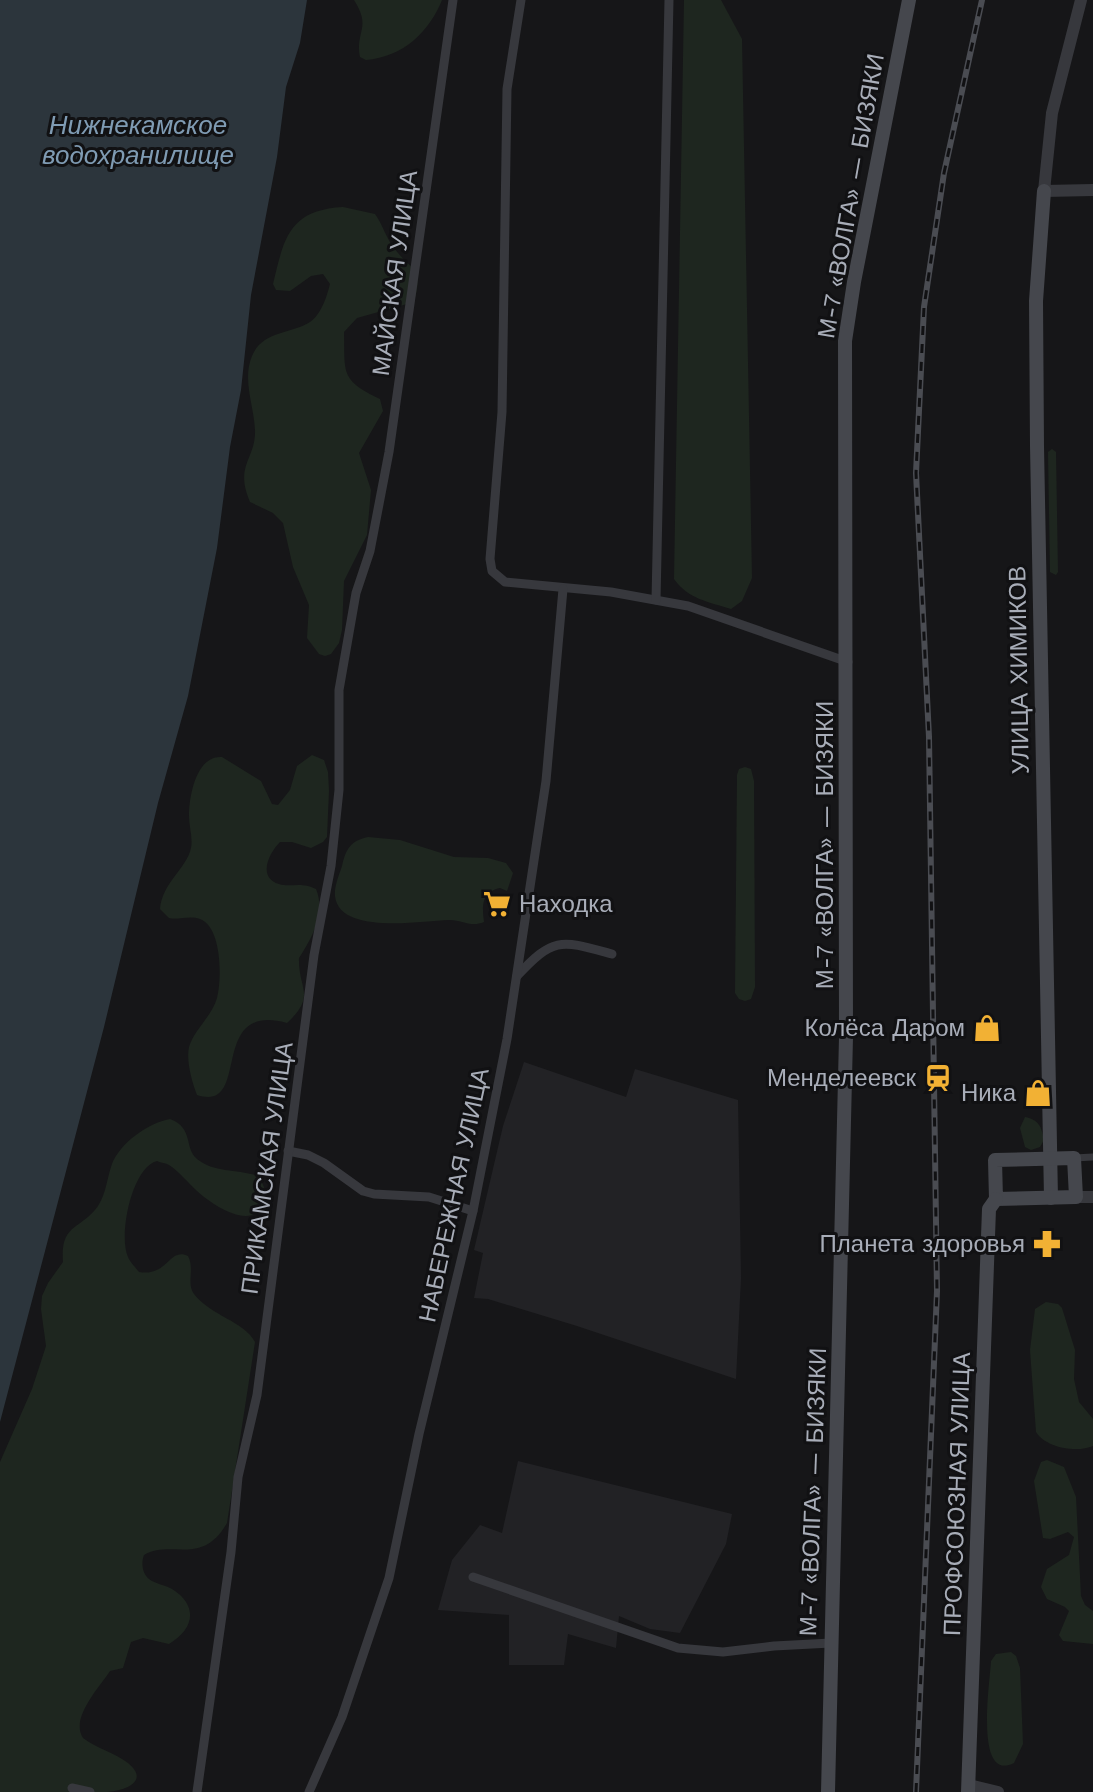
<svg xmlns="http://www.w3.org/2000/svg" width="1093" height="1792" font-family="'Work Sans',sans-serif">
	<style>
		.built { fill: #222225 }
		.green { fill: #1e261f }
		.water { fill: #2c353c }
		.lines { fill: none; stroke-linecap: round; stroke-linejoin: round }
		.pedestrian { stroke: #37383d; stroke-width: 7 }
		.minor { stroke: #37383d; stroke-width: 9 }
		.tertiary { stroke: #37383d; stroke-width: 12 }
		.secondary { stroke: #45474d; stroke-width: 14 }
		.rail-casing { stroke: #4a4c52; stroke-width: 6 }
		.rail { stroke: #111113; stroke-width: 3; stroke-dasharray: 9; stroke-linecap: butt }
		.labels { text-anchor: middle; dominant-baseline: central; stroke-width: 6; stroke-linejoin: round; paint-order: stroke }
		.street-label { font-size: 24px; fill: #a8adb8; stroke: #111113 }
		.poi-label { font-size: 24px; fill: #a8adb8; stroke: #111113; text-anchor: end }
		.water-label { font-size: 26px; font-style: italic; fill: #7f9bb3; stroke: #111113 }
	</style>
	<rect width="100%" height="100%" fill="#161618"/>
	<g class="built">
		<polygon points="524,1062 626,1097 635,1069 738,1100 741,1278 736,1379 577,1326 488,1299 474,1298 483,1253 474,1250 503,1126"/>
		<polygon points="518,1461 732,1514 726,1544 680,1633 650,1629 619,1616 616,1648 568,1634 564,1665 509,1665 509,1615 438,1610 452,1560 480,1525 502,1533"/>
	</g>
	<g class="green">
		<path d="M354,0H442C429,32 403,57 366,60L360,57C355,31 372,28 354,0Z"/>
		<path d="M684,0H721L742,39L752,578L742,601L731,609C709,602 688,599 674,579Z"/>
		<path d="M343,207L375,214C383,225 386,238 394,248C412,272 424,266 414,302L357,318L344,332C345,373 340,380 380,399L383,411L359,453L371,490L367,535L344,581L342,630L339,643L331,654L325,656L319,654L307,638L309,605L293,567L283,523L273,513L250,502C234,465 256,459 255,430C254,405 242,380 252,356C262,331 291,334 310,322C321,315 327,296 330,284L323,274L311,276L290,291L276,290L273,284C284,238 289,210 343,207Z"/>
		<polygon points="1052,449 1056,452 1058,572 1056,575 1050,572 1048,452"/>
		<path d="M312,755L324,760L328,772L329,791L327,837L323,842L311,848L292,842H280C269,853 257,877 279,884C291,888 300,881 316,889C326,913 312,938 299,958C298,989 317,995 287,1023C206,1001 253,1113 197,1095C192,1082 186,1061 189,1047C194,1030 212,1016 217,998C222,979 222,927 200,919C190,915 179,920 169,918L160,909C162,883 187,868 191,848C193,838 189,826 189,816C189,797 196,755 222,757L261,781L272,804L278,805L290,790L297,766Z"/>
		<polygon points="745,767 751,769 754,781 755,987 751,999 745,1001 739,999 735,993 737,775 739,769"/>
		<path d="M368,837L400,840L454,857L488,858L506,863L513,873L507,891L500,888C481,892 482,907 484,922C470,928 461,919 448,920C421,921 339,935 335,896C334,887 339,875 342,866C346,849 350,841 368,837Z"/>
		<path d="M1025,1117C1039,1120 1041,1126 1044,1140L1040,1147L1031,1150L1025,1147L1020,1128Z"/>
		<path d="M170,1119C194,1128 184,1148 197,1159C214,1173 238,1169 258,1176C263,1184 267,1190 264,1200C256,1234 212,1205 197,1191C188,1183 180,1172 169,1165C166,1163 161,1163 157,1161C132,1167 118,1235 128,1257C130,1262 136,1268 139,1272C168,1277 169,1247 188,1256C195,1269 186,1283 194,1294C211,1316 244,1321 255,1342L227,1523C202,1567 171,1539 144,1555C141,1563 142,1573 149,1579C155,1584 166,1585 172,1589C199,1606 194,1629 169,1644L143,1638L131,1642L123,1668L110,1671C99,1688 70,1718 83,1738C96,1748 115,1753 128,1763C151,1782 123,1791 107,1792H0V1462L32,1389L46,1346L41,1309L42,1296L48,1283L63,1262C60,1223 81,1230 98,1206C106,1194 107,1178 112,1164C120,1143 148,1123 170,1119Z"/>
		<path d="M1046,1302L1058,1304L1062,1308L1075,1350L1074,1379L1079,1402L1093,1419V1446C1077,1453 1046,1448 1036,1432L1030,1350L1035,1309Z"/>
		<polygon points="1047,1460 1064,1467 1076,1497 1081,1596 1085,1605 1093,1611 1093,1644 1063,1641 1059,1635 1069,1611 1065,1607 1047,1599 1041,1587 1047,1569 1069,1555 1074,1537 1068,1532 1050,1539 1043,1538 1034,1481 1041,1462"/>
		<path d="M1011,1652L1016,1656L1020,1668L1023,1744L1014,1763C974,1783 990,1682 991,1661L996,1654Z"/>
	</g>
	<polygon class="water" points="0,0 307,0 300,43 286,87 277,157 251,295 241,390 230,447 217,548 188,696 158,803 104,1027 0,1422"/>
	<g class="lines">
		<polyline class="pedestrian" points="1074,1158 1093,1157"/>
		<g class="minor">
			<polyline points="521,0 507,89 502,412 490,559 492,571 505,582 611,592 688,606 848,662"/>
			<polyline points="656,600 669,0"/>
			<path d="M517,976C554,936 561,940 612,954"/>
			<polyline points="288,1151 308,1155 324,1163 363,1191 374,1194 429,1197 473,1211"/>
			<polyline points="473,1577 678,1648 723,1652 774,1646 831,1643"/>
			<polyline points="72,1788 90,1792"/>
			<polyline points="197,1792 231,1552 238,1477 257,1395 314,955 331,866 339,790 339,690 356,593 370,551 389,452 453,0"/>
			<polyline points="309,1792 342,1717 389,1578 419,1434 473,1211 507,1039 546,781 563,589"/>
		</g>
		<g class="tertiary">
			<polyline points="1081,0 1052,113 1044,191 1093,190"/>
			<polyline points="1076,1197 1093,1197"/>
			<polyline points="969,1785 998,1792"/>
		</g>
		<g class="secondary">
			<polyline points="1044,191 1036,301 1037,446 1051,1198"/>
			<polygon points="1074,1158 1076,1197 996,1199 995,1160"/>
			<polyline points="828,1792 846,1037 845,341 854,282 909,0"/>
			<polyline points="968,1792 989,1209 996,1199"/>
		</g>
		<g class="rail-casing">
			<polyline id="rail" points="916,1792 937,1291 929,737 916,473 924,307 944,173 982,0"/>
		</g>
		<use href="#rail" class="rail"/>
	</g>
	<defs>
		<g id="supermarket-bare" transform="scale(2.16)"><path d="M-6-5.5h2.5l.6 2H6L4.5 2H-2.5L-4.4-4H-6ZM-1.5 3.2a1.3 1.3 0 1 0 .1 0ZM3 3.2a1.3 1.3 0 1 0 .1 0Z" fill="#f2b134" stroke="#111113" stroke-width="2.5" paint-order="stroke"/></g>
		<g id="shop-bare" transform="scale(2.16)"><path d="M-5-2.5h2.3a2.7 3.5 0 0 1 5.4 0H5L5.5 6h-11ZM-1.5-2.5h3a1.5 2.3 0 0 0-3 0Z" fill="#f2b134" stroke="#111113" stroke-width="2.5" paint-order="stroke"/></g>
		<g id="station-bare" transform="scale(2.16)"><path d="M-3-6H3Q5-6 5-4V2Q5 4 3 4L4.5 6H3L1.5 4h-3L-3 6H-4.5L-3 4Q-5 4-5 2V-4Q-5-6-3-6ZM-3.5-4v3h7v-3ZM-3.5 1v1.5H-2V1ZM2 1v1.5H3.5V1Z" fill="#f2b134" stroke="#111113" stroke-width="2.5" paint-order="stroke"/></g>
		<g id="pharmacy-bare" transform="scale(2.16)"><path d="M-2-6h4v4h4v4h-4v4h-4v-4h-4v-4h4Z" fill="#f2b134" stroke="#111113" stroke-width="2.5" paint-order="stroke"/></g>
	</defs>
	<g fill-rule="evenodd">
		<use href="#supermarket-bare" x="497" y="904"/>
		<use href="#shop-bare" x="987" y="1028"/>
		<use href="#station-bare" x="938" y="1078"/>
		<use href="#shop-bare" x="1038" y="1093"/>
		<use href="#pharmacy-bare" x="1047" y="1244"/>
	</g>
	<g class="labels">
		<g class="street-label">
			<text transform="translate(851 196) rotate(-80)">М-7 «ВОЛГА» — БИЗЯКИ</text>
			<text transform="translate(395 273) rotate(-82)">МАЙСКАЯ УЛИЦА</text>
			<text transform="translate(1019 670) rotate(-91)">УЛИЦА ХИМИКОВ</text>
			<text transform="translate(825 845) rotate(-90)">М-7 «ВОЛГА» — БИЗЯКИ</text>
			<text transform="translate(267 1168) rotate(-82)">ПРИКАМСКАЯ УЛИЦА</text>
			<text transform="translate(454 1195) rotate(-78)">НАБЕРЕЖНАЯ УЛИЦА</text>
			<text transform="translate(813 1492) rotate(-88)">М-7 «ВОЛГА» — БИЗЯКИ</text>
			<text transform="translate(957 1494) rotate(-88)">ПРОФСОЮЗНАЯ УЛИЦА</text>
		</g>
		<g class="poi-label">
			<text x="519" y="904" text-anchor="start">Находка</text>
			<text x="965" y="1028">Колёса Даром</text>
			<text x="916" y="1078">Менделеевск</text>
			<text x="1016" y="1093">Ника</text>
			<text x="1025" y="1244">Планета здоровья</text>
		</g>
		<g class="water-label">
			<text x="138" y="125">Нижнекамское<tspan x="138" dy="30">водохранилище</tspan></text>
		</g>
	</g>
</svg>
